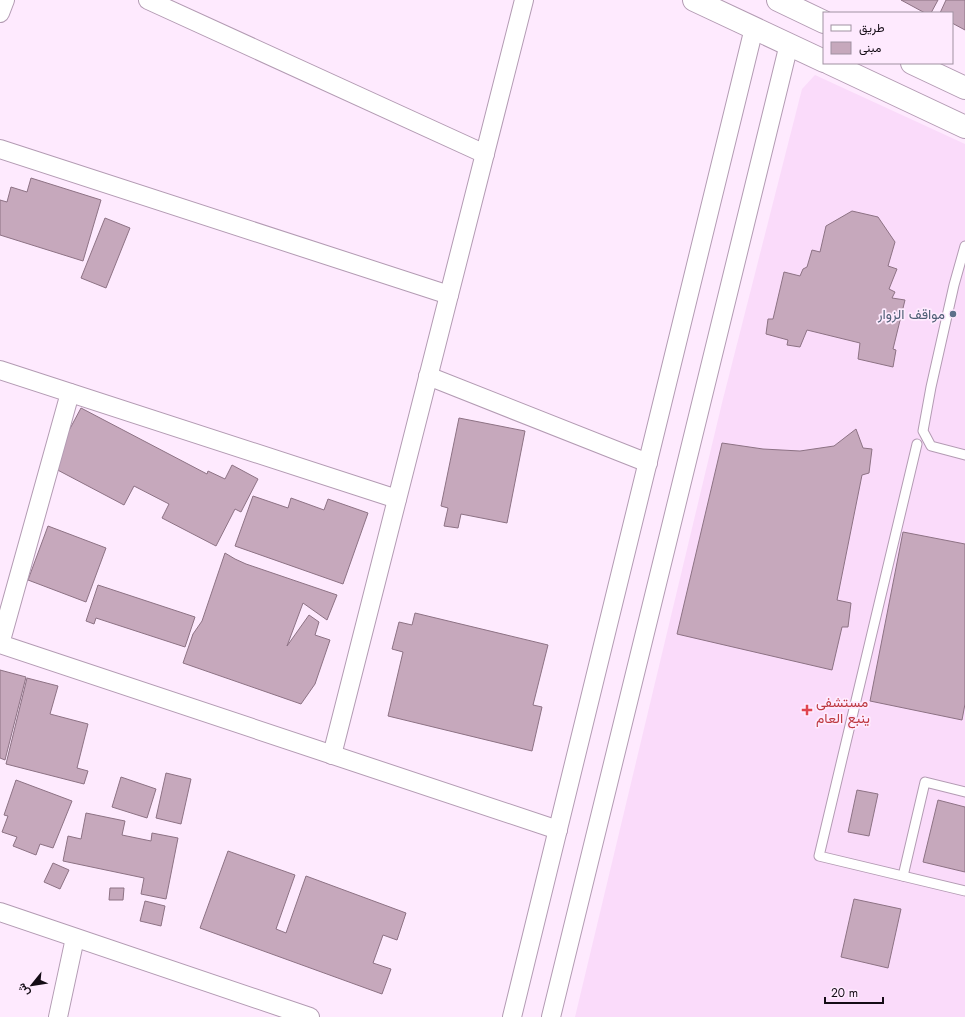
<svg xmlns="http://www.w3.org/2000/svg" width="965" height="1017" font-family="Jost,Vazirmatn,sans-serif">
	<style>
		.built { fill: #fadbfa }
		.building { fill: #c6a8bc; stroke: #8d7284 }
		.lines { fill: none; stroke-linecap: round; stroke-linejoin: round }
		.service-casing { stroke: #b39bb3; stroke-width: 11 }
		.minor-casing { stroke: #b39bb3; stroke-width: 20 }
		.secondary-casing { stroke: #b39bb3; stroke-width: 24 }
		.service { stroke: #fff; stroke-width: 9 }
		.minor { stroke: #fff; stroke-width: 18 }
		.secondary { stroke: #fff; stroke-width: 22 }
		.service-dot { fill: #5c6f8a; stroke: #feeafe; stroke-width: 1.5 }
		.health-dot { fill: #e0444e; stroke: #feeafe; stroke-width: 1.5 }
		.labels { text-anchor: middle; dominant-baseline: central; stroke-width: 3.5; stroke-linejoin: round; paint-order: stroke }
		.service-label { font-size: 14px; fill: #4e5e75; stroke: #feeafe; text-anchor: end }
		.health-label { font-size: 14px; fill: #be3a42; stroke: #feeafe; text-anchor: start }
	</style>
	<rect width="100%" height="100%" fill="#feeafe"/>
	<polygon class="built" points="815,75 965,144 965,1017 575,1017 722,403 802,89"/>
	<g class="building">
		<polygon points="901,0 938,0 931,13 925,13"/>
		<polygon points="946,0 965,0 965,30 952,23 952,13 940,13"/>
		<polygon points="31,178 101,200 83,261 0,235 0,200 7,202 11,187 27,192"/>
		<polygon points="852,211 878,217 895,242 888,266 897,269 889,289 895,292 892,298 905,300 893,349 896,350 893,367 858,359 860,343 807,330 800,347 787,345 788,340 766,334 768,319 773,319 784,272 800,276 803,269 807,267 812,250 820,252 826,226"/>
		<polygon points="105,218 130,228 106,288 81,278"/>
		<polygon points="81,408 207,474 208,471 225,479 232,465 258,479 241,512 235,509 216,546 162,518 169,504 134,486 124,505 50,466"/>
		<polygon points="459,418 525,431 507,523 461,514 458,528 444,526 448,508 441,506"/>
		<polygon points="856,429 863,448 872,449 869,473 862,475 837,600 851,603 848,627 842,627 832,670 677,634 722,443 763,449 800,451 834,446"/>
		<polygon points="253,496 288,508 291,498 324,510 328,499 368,513 343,584 235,546"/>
		<polygon points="48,526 106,548 86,602 28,580"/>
		<polygon points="903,532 965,544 965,704 962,720 870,701"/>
		<polygon points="225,553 235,559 246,564 337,595 327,620 303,603 287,646 309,615 319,622 315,635 330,640 315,684 301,704 183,663 193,634 202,621"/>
		<polygon points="98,585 195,617 185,647 96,618 94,624 86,621"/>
		<polygon points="415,613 548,645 533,705 542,707 532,751 388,716 403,652 392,649 399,622 412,625"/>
		<polygon points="0,670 26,677 5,760 0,758"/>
		<polygon points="27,678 58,686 50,714 88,724 77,768 88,771 84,784 6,764"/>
		<polygon points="166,773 191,779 181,824 156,818"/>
		<polygon points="121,777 156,789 147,818 112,807"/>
		<polygon points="16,780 72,801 53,848 40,844 36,855 13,846 17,837 2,832 8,816 4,815"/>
		<polygon points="857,790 878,794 869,836 848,832"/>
		<polygon points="938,800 965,807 965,872 923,862"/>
		<polygon points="86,813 125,821 122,835 151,841 152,833 178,838 166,899 141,894 144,878 63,861 68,836 81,839"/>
		<polygon points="228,851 295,875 276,929 286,933 306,876 406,913 397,940 383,935 373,963 391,969 382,994 200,928"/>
		<polygon points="53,863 69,870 60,889 44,882"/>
		<polygon points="110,888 124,888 123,900 109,900"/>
		<polygon points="854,899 901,909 888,968 841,957"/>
		<polygon points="145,901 165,906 161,926 140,921"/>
	</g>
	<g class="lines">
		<g class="service-casing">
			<g id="service">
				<polyline points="965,246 954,285 931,387 923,431 931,446 965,455"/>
				<polyline points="917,444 819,856 965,891"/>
				<polyline points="903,876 925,782 965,792"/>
			</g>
		</g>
		<g class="minor-casing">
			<g id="minor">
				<polyline points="148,0 485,154"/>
				<polyline points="0,13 5,0"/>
				<polyline points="0,149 449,295"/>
				<polyline points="0,370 397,499"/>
				<polyline points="428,376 648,463"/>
				<polyline points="70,393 0,644 558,830"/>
				<polyline points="332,755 524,0"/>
				<polyline points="0,912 310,1017"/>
				<polyline points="58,1017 75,938"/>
				<polyline points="512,1017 754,28"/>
				<polyline points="551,1017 789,44"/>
			</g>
		</g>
		<g class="secondary-casing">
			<g id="secondary">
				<polyline points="694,0 824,61"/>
				<polyline points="778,0 824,22"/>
				<polyline points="829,63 965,127"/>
				<polyline points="912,63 965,88"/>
			</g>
		</g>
		<use href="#service" class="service"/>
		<use href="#minor" class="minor"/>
		<use href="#secondary" class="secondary"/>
	</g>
	<circle class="service-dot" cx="953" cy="314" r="4"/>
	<path class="health-dot" d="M805 704h4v4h4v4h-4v4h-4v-4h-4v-4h4z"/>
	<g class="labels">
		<g class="service-label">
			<text x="945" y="314">مواقف الزوار</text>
		</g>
		<g class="health-label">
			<text x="816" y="702">مستشفى<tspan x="816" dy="16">ينبع العام</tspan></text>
		</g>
	</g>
	<rect x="823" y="12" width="130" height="52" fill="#feeafe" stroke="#a091a1"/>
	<rect x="831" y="25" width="20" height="6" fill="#ffffff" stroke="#a091a1"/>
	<text x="859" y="32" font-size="12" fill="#140c15">طريق</text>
	<rect x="831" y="42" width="20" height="12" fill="#c6a8bc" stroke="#a091a1"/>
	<text x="859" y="52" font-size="12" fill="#140c15">مبنى</text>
	<g transform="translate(32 985) rotate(240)" stroke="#feeafe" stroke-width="3" paint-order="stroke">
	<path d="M0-3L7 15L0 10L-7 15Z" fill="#140c15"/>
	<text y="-6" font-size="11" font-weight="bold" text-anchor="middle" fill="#140c15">ش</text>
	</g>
	<path d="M825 997v6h58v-6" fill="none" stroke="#140c15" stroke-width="2"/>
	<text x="831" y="997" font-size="12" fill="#140c15" stroke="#feeafe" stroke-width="3" paint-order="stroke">20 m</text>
</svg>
